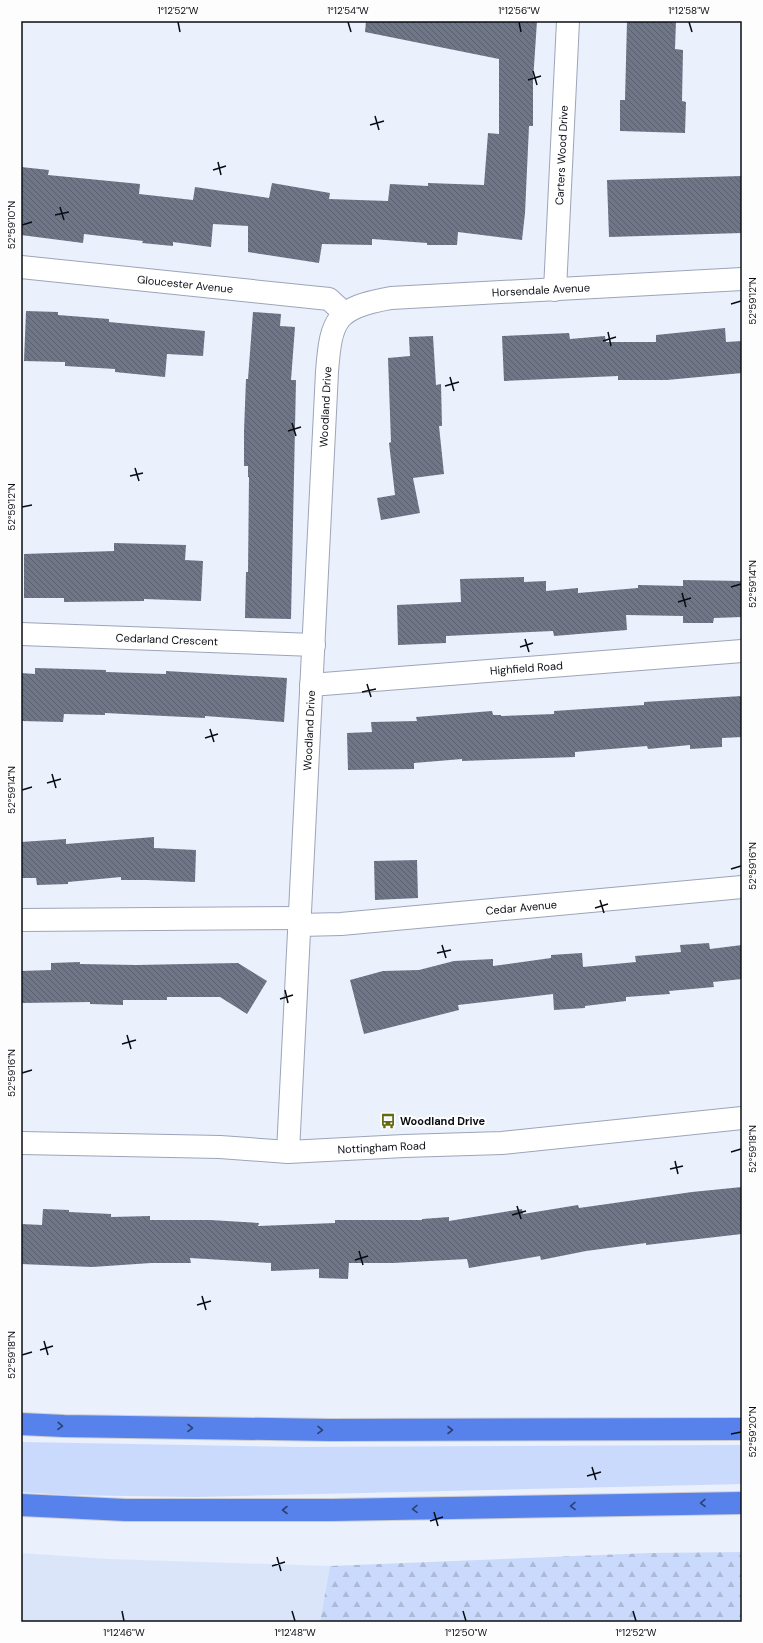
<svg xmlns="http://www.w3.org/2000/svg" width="763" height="1643" font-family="'DM Sans',sans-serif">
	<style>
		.built { fill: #dbe5fa }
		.grass { fill: #cadafc }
		.forest { fill: url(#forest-firs) }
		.building { fill: url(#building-back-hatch) }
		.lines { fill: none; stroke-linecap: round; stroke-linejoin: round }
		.minor-casing { stroke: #9ca5b8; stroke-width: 24 }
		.highway-casing { stroke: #ceced0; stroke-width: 24 }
		.minor { stroke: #fff; stroke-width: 22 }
		.highway { stroke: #5782ec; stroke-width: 22 }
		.oneway { stroke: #2c4174 }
		.ticks { fill: none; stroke: #090c12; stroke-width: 1.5 }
		.labels { text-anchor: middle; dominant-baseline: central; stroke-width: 4; stroke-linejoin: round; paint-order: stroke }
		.street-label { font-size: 11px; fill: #090c12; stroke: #fdfdfd }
		.poi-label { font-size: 11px; font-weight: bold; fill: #090c12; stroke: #fdfdfd; text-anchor: start }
		.neatline { fill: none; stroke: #090c12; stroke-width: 1.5 }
		.ticks-label { font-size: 10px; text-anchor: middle; fill: #090c12 }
	</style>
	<defs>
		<pattern id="forest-firs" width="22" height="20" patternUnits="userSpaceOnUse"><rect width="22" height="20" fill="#cadafc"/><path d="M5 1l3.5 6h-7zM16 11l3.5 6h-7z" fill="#acbad7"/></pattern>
		<pattern id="building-back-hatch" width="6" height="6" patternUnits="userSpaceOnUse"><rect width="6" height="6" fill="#6e7687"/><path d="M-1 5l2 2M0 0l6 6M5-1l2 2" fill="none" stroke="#595f6d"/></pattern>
	</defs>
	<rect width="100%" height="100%" fill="#eaf0fc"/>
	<polygon class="built" points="21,1553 109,1559 330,1566 320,1622 21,1622"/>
	<polygon class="grass" points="21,1442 299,1447 742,1445 742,1484 196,1497 63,1495 21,1492"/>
	<polygon class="forest" points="742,1552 742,1622 320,1622 330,1566 649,1553"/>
	<g class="building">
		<polygon points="366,21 537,21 533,81 533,126 529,126 525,213 522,240 458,232 457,245 427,245 427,243 372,239 372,245 322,244 319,263 248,252 248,226 213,224 211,247 173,242 173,246 142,243 143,241 84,234 83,243 21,235 21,167 49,170 48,175 140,184 139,194 193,200 195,187 269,198 272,183 330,193 329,199 388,201 390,184 428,186 428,183 484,185 488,133 499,134 499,59 365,32"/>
		<polygon points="627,21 676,21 675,49 683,50 682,101 686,102 685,133 620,131 620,100 625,100"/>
		<polygon points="742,176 742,233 609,237 607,180"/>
		<polygon points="26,311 58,312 58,315 109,319 109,322 205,331 203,356 167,354 165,377 115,372 115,369 65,366 65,362 24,361"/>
		<polygon points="253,312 281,314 280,326 295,327 291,380 296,380 291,619 245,618 246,572 248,572 249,477 248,477 248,466 244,466 244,431 246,379 248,379"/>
		<polygon points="725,328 726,342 742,341 742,373 667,380 618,380 618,376 504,381 502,336 569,333 570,339 605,336 606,342 656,342 656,335"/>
		<polygon points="433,336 436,385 441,384 442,426 439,426 444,474 413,478 420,513 381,520 377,498 395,495 389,443 391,442 388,358 410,356 409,337"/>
		<polygon points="114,543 186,545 185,560 203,561 201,601 144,599 144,601 64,602 64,598 24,598 24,554 114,551"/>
		<polygon points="524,577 524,582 546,581 546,591 578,588 578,593 638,588 638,585 683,586 683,580 742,581 742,617 714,618 713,623 683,623 683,616 626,615 627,630 554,636 553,631 446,636 446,643 398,645 397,605 461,602 460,579"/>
		<polygon points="35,668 106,670 106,672 166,674 166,671 287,678 284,722 205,716 205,718 105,713 105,715 64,714 63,722 21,721 21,673 35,674"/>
		<polygon points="742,696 742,737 722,738 722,747 690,749 690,745 648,749 647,746 575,752 575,757 462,761 462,759 414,763 414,769 348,770 347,733 372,732 371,722 417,721 416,717 492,711 493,715 501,715 501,716 554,714 554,711 644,705 644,702"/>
		<polygon points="154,837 154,848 196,850 195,882 147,880 121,880 121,877 68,882 68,884 37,885 36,878 21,878 21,842 66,839 66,844"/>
		<polygon points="417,860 418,898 375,900 374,861"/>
		<polygon points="709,943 710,949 742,945 742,979 713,982 714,987 669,991 670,994 626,997 626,1001 585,1006 585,1008 554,1010 553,994 458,1005 459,1010 364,1034 350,980 383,971 419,970 454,961 493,959 493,966 551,958 551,955 582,953 583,967 636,962 635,956 681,952 680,945"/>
		<polygon points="80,962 80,964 136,965 238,963 267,981 247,1014 220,997 167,997 167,1000 123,1000 123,1005 90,1004 90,1002 21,1003 21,971 51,970 51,963"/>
		<polygon points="742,1187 742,1234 646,1245 646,1243 586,1251 541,1260 540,1256 469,1268 467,1259 393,1263 349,1263 348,1279 319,1278 319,1269 271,1271 271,1263 190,1258 191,1263 151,1263 92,1267 21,1264 21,1224 42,1225 43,1209 69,1210 69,1212 111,1214 111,1217 150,1216 150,1220 210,1220 259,1223 258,1226 335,1223 335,1220 422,1220 422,1219 449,1217 449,1221 522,1209 523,1214 578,1205 579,1208 692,1192"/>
	</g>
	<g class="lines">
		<g class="minor-casing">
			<g id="minor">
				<path id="s1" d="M21,267L329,299L344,313"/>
				<path id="s2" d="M555,290L568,21"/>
				<path id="s3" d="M21,634L314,645"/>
				<path id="s4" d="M311,685L742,651"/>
				<polyline points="21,920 300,918"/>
				<path id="s5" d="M300,925L341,924L742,887"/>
				<path id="s6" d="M21,1143L220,1147L288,1152L404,1146L502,1143L742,1118"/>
				<path id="s7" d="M288,1152L327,372C331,318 336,308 391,298L742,279"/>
			</g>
		</g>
		<g class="highway-casing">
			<g id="highway">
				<polyline points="21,1424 64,1426 330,1430 742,1429"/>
				<polyline points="21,1505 125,1510 332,1510 742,1503"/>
			</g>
		</g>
		<use href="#minor" class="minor"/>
		<use href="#highway" class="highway"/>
	</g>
	<defs><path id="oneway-chevron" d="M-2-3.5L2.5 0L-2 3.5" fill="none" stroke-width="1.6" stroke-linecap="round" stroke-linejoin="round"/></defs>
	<g class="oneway">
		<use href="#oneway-chevron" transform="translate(60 1426) rotate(3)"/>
		<use href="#oneway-chevron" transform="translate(190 1428) rotate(1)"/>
		<use href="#oneway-chevron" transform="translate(320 1430) rotate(1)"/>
		<use href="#oneway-chevron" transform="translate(450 1430)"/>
		<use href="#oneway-chevron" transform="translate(703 1503) rotate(179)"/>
		<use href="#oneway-chevron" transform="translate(573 1506) rotate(179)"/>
		<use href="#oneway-chevron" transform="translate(415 1509) rotate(179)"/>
		<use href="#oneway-chevron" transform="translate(285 1510) rotate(180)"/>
	</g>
	<path class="ticks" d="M178,22L180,32M348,22L351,32M519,22L521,32M689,22L692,32M533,71L537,85M528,80L541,76M375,116L379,130M370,125L384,121M218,162L221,175M213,170L226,166M60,207L64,220M55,215L69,212M22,225L32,222M731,304L741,301M608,332L611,346M603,341L616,337M450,377L454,391M445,386L459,382M292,423L296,436M288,431L301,427M135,468L139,481M130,476L143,473M22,507L32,505M731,587L741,584M682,593L686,607M678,602L691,598M525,639L529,652M520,647L533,643M367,684L371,697M362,692L376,689M210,729L214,742M205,738L218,734M52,774L56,788M47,783L61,779M22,790L32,787M731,869L741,866M600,900L604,913M595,908L608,904M442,945L446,958M437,953L451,950M285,990L288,1003M280,999L293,995M127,1035L131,1049M122,1044L136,1040M22,1073L32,1070M731,1152L741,1149M675,1161L678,1174M670,1169L683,1166M517,1206L521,1219M512,1215L526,1211M359,1251L363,1265M355,1260L368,1256M202,1296L206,1310M197,1305L211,1301M44,1341L48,1355M40,1350L53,1346M22,1355L32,1352M731,1434L741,1432M592,1467L596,1480M587,1476L601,1472M434,1512L438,1526M430,1521L443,1517M277,1557L281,1571M272,1566L285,1562M122,1611L124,1621M292,1611L295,1621M463,1611L466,1621M633,1611L636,1621"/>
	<defs>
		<g id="bus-bare" transform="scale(1.2)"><path d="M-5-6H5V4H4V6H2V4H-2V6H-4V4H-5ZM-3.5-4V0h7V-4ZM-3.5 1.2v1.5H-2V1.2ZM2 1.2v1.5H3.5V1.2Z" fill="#646c13" stroke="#fdfdfd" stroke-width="2.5" paint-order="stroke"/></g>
	</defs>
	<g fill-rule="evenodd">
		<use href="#bus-bare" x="388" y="1121"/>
	</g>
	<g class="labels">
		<g class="street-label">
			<text stroke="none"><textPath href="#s2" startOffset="135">Carters Wood Drive</textPath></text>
			<text stroke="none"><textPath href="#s1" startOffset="165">Gloucester Avenue</textPath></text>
			<text stroke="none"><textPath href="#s7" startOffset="1043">Horsendale Avenue</textPath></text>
			<text stroke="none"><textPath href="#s7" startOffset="746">Woodland Drive</textPath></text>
			<text stroke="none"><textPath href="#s3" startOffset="146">Cedarland Crescent</textPath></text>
			<text stroke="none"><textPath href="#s4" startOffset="216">Highfield Road</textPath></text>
			<text stroke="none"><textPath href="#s7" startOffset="422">Woodland Drive</textPath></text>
			<text stroke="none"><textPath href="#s5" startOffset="222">Cedar Avenue</textPath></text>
			<text stroke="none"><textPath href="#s6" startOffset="361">Nottingham Road</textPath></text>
		</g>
		<g class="poi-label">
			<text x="400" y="1121">Woodland Drive</text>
		</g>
	</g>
	<rect width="763" height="1643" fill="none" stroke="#fdfdfd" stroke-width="44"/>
	<rect x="22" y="22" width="719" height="1599" class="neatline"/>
	<g class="ticks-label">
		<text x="178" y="14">1°12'52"W</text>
		<text x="348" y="14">1°12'54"W</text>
		<text x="519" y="14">1°12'56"W</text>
		<text x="689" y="14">1°12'58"W</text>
		<text transform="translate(11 225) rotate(-90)" y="4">52°59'10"N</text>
		<text transform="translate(752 301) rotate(-90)" y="4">52°59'12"N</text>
		<text transform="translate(11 507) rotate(-90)" y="4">52°59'12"N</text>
		<text transform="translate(752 584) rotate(-90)" y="4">52°59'14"N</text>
		<text transform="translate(11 790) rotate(-90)" y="4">52°59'14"N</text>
		<text transform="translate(752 866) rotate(-90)" y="4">52°59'16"N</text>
		<text transform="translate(11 1073) rotate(-90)" y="4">52°59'16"N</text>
		<text transform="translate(752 1149) rotate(-90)" y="4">52°59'18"N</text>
		<text transform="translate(11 1355) rotate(-90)" y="4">52°59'18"N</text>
		<text transform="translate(752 1432) rotate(-90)" y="4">52°59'20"N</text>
		<text x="124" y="1636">1°12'46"W</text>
		<text x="295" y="1636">1°12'48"W</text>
		<text x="466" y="1636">1°12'50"W</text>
		<text x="636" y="1636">1°12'52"W</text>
	</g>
</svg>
